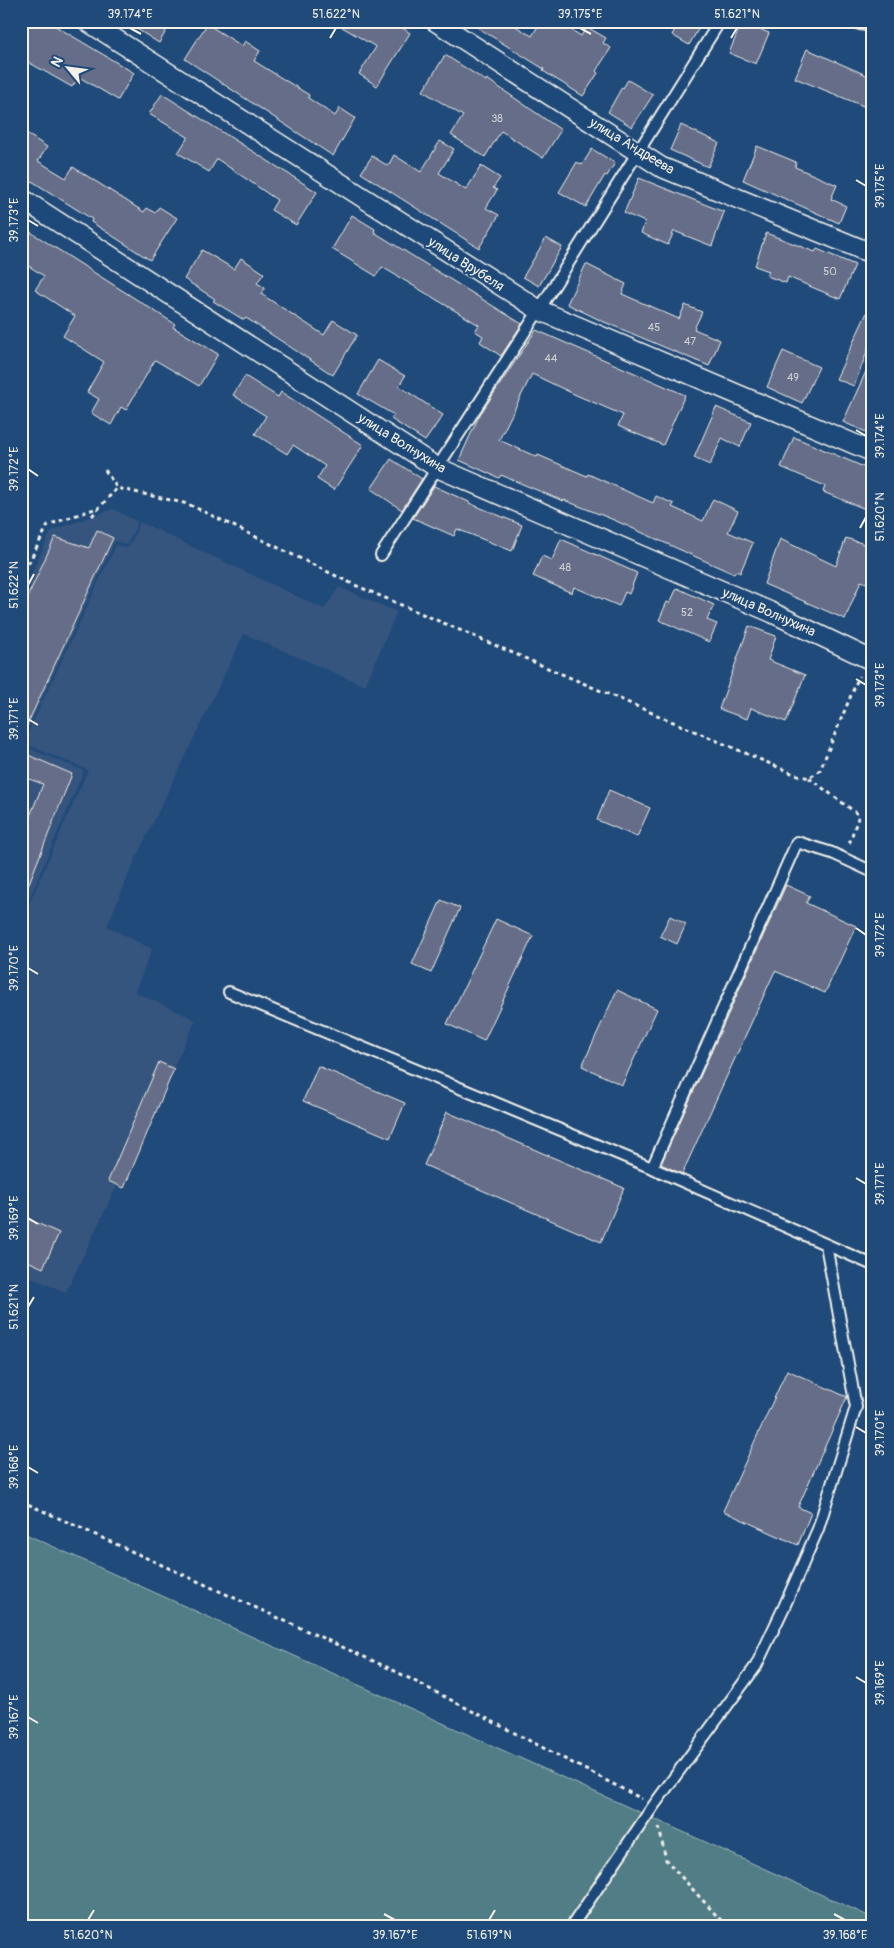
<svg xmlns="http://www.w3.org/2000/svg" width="894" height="1948" font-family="Pangolin,sans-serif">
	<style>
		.built { fill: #34547e }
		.green { fill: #517d86; stroke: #a2b7b7 }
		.building { fill: #656d88; stroke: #f4f1e8 }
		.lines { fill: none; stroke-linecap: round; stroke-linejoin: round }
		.service-casing { stroke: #f4f1e8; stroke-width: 14 }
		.minor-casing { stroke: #f4f1e8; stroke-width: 22 }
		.path { stroke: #f4f1e8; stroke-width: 3; stroke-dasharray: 4 4; stroke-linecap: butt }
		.service { stroke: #1f4a7a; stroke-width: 10 }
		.minor { stroke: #1f4a7a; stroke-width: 19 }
		.ticks { fill: none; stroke: #f4f1e8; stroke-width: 2 }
		.labels { text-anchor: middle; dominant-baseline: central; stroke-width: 4; stroke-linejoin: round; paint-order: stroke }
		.number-label { font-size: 11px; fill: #d0d0d0 }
		.street-label { font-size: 14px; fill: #f4f1e8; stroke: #1f4a7a }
		.neatline { fill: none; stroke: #f4f1e8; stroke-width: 2 }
		.ticks-label { font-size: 12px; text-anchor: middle; fill: #f4f1e8 }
	</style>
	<rect width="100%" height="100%" fill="#1f4a7a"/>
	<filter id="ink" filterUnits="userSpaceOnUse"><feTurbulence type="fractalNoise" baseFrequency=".02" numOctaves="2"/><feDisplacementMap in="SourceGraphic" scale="10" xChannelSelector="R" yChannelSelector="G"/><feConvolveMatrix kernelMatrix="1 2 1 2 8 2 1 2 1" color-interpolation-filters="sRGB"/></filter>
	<g filter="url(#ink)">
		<g class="built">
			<polygon points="113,509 138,522 127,545 115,541 21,743 21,596 51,531"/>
			<polygon points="140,522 324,609 339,587 397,612 365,686 244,634 135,860 107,926 152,949 135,992 196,1020 66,1292 21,1274 21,922 88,770 23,743 116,545 128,548"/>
			<polygon points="21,745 84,771 21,918"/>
		</g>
		<polygon class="green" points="21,1532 873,1918 873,1927 21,1927"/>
		<g class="building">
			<polygon points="21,21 47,21 134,73 118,100 79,77 72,87 21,58"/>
			<polygon points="124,21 172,21 159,43"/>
			<polygon points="332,21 392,21 410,33 377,86 359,74 376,47"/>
			<polygon points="467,21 507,21 532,36 541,21 557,21 581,36 587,27 606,38 603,43 611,48 596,71 598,73 583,96 543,71 544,69"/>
			<polygon points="680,21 703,21 689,45 672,35"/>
			<polygon points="742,22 769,33 756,64 729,53"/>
			<polygon points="207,24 242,46 245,41 260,51 254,61 309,95 308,98 335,116 340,108 355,118 333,156 185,59"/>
			<polygon points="807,49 873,78 873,110 795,78"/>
			<polygon points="445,55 486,81 487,79 561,130 543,158 501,131 485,157 451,135 463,116 423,91"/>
			<polygon points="628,80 653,95 632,127 608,112 622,87 623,88"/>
			<polygon points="162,94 317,192 296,225 271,210 277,200 217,159 209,172 178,153 188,137 149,114"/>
			<polygon points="681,125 719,143 708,167 670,150"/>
			<polygon points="21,130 47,147 38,161 66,178 73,167 144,212 147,208 155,213 159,207 177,218 150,260 91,222 92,219 27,178 21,187"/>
			<polygon points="440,141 454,149 439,173 466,190 481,166 500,178 493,188 497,190 486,208 499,215 479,248 361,173 372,156 388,166 394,155 421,172"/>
			<polygon points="757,146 796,162 795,167 837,185 831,199 846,206 839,223 743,180"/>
			<polygon points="592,149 615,163 607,176 605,175 586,207 559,192 577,162 582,165"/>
			<polygon points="639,178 724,212 712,246 674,231 668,245 641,233 645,222 624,213"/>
			<polygon points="352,215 375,229 374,232 522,324 501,356 480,342 483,336 475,331 479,325 382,267 376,276 332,249"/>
			<polygon points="21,226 175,324 173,327 218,354 199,386 155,360 126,410 121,407 111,425 91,413 99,399 87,392 104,362 63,336 75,316 35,290 44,276 21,261"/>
			<polygon points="766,233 815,252 817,249 855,265 840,299 788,277 786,283 767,276 769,271 755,266"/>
			<polygon points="546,238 562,247 539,286 523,277"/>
			<polygon points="202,250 234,269 241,258 264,273 257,283 265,288 261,294 324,335 333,320 357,335 333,375 246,318 244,320 213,301 215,299 184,279"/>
			<polygon points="586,264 626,284 622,294 679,319 685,305 702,312 694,329 720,340 709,366 602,321 567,304"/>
			<polygon points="871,304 873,305 873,336 854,386 836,379"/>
			<polygon points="536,330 685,395 663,445 618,426 623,415 576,395 532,374 499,440 537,457 538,455 587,476 588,474 653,503 656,496 674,504 672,507 703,521 713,499 738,511 728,532 753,543 740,573 736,571 734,574 614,520 564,500 563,501 501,475 499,478 459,460 479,416"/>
			<polygon points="783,351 819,367 802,403 767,387"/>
			<polygon points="873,356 873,435 843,422"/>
			<polygon points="378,360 405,376 399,386 443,415 425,441 391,419 394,415 358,394"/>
			<polygon points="245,376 278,397 281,392 363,445 334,490 317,479 325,466 293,445 287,454 255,434 266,416 233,395"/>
			<polygon points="716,407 751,422 740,447 722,438 710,465 694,458"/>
			<polygon points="794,437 873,471 873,512 823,492 825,486 781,467"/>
			<polygon points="391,459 422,479 402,510 371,489"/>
			<polygon points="434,486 469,502 469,503 522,525 512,551 457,529 454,536 413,518"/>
			<polygon points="97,530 113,538 21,738 21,611 55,537 89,548"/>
			<polygon points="846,538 873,547 873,585 861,581 845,619 764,584 780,539 836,566"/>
			<polygon points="561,539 637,573 629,594 625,592 619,606 574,587 572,593 533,576 542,556 552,560"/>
			<polygon points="677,588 714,605 707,620 717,624 709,642 659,620 667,602 670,603"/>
			<polygon points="749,626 776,636 768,660 805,675 786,722 751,708 747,719 719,709"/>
			<polygon points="21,752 72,774 22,901 21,838 43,784 21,776"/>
			<polygon points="609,790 650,808 637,837 597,820"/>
			<polygon points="786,885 810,896 806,903 856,926 825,993 775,971 682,1174 661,1164"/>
			<polygon points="441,900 460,908 431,973 412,964"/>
			<polygon points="670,916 686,924 677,944 660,936"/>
			<polygon points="496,919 533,936 484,1041 447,1024"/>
			<polygon points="617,990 657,1009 622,1085 582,1066"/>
			<polygon points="159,1062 174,1069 124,1188 108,1181"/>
			<polygon points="318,1066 405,1103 390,1138 303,1101"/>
			<polygon points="447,1112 624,1188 601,1242 424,1165"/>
			<polygon points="21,1216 59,1233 43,1268 21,1258"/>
			<polygon points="787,1370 847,1397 798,1507 811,1513 798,1545 723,1511"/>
		</g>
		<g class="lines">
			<g class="service-casing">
				<g id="service">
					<polyline points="853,21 860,24 873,26"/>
					<polyline points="381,555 539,310 720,21"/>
					<polyline points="229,992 652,1168 797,842 832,853 873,872"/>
					<polyline points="652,1168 873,1265"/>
					<polyline points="571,1927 654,1805 756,1666 784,1607 818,1529 856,1407 826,1245"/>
				</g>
			</g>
			<g class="minor-casing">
				<g id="minor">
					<polyline points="87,21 539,310 873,452"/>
					<polyline points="435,21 661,167 873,254"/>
					<polyline points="21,198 436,467 773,613 867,658"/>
				</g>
			</g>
			<g class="path">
				<polyline points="105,470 117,488"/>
				<polyline points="92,516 117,488 188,504 355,585 794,774 809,778 820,770 859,676"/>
				<polyline points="21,578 48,525 100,507"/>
				<polyline points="809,778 859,815 849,844"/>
				<polyline points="21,1501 393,1670 642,1799"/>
				<polyline points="659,1827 666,1860 727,1927"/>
			</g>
			<use href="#service" class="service"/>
			<use href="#minor" class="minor"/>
		</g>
	</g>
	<path class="ticks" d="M130,28L141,34M580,28L591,34M330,38L336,28M731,38L737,28M856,180L866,186M28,220L38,226M856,430L866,436M28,469L38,476M860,528L866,517M28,585L34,574M856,679L866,685M28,719L38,725M856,928L866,935M28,968L38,974M856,1178L866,1184M28,1218L38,1224M28,1307L34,1297M856,1427L866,1433M28,1467L38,1473M856,1677L866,1683M28,1717L38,1723M384,1914L395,1920M834,1914L845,1920M88,1920L94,1910M489,1920L495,1910"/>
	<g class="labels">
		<g class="number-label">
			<text x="497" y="118">38</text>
			<text x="830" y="271">50</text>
			<text x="654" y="327">45</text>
			<text x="690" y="341">47</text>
			<text x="551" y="358">44</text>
			<text x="793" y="377">49</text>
			<text x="565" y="567">48</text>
			<text x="687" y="612">52</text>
		</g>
		<g class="street-label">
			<text transform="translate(632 146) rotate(31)">улица Андреева</text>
			<text transform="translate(466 264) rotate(33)">улица Врубеля</text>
			<text transform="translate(402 443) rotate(32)">улица Волнухина</text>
			<text transform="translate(769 612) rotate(24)">улица Волнухина</text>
		</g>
	</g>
	<rect width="894" height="1948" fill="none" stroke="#1f4a7a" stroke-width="55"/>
	<g transform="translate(68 68) rotate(299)" stroke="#1f4a7a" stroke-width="4" paint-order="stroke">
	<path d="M0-4L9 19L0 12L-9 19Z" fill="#f4f1e8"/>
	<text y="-8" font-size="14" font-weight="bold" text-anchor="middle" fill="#f4f1e8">N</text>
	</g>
	<rect x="28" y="28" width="838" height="1892" class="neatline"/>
	<g class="ticks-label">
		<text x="130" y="18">39.174°E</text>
		<text x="336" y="18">51.622°N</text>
		<text x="580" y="18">39.175°E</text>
		<text x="737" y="18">51.621°N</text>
		<text transform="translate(880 186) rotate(-90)" y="4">39.175°E</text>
		<text transform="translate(14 220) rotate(-90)" y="4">39.173°E</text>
		<text transform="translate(880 436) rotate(-90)" y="4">39.174°E</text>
		<text transform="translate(14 469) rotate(-90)" y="4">39.172°E</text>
		<text transform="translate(880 517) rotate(-90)" y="4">51.620°N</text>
		<text transform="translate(14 585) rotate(-90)" y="4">51.622°N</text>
		<text transform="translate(880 685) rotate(-90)" y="4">39.173°E</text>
		<text transform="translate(14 719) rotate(-90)" y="4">39.171°E</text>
		<text transform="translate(880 935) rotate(-90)" y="4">39.172°E</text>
		<text transform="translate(14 968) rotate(-90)" y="4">39.170°E</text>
		<text transform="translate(880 1184) rotate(-90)" y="4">39.171°E</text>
		<text transform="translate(14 1218) rotate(-90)" y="4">39.169°E</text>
		<text transform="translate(14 1307) rotate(-90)" y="4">51.621°N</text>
		<text transform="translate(880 1433) rotate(-90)" y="4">39.170°E</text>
		<text transform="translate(14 1467) rotate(-90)" y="4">39.168°E</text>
		<text transform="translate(880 1683) rotate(-90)" y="4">39.169°E</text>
		<text transform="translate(14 1717) rotate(-90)" y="4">39.167°E</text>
		<text x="88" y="1939">51.620°N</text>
		<text x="395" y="1939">39.167°E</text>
		<text x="489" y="1939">51.619°N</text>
		<text x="845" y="1939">39.168°E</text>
	</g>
</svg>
